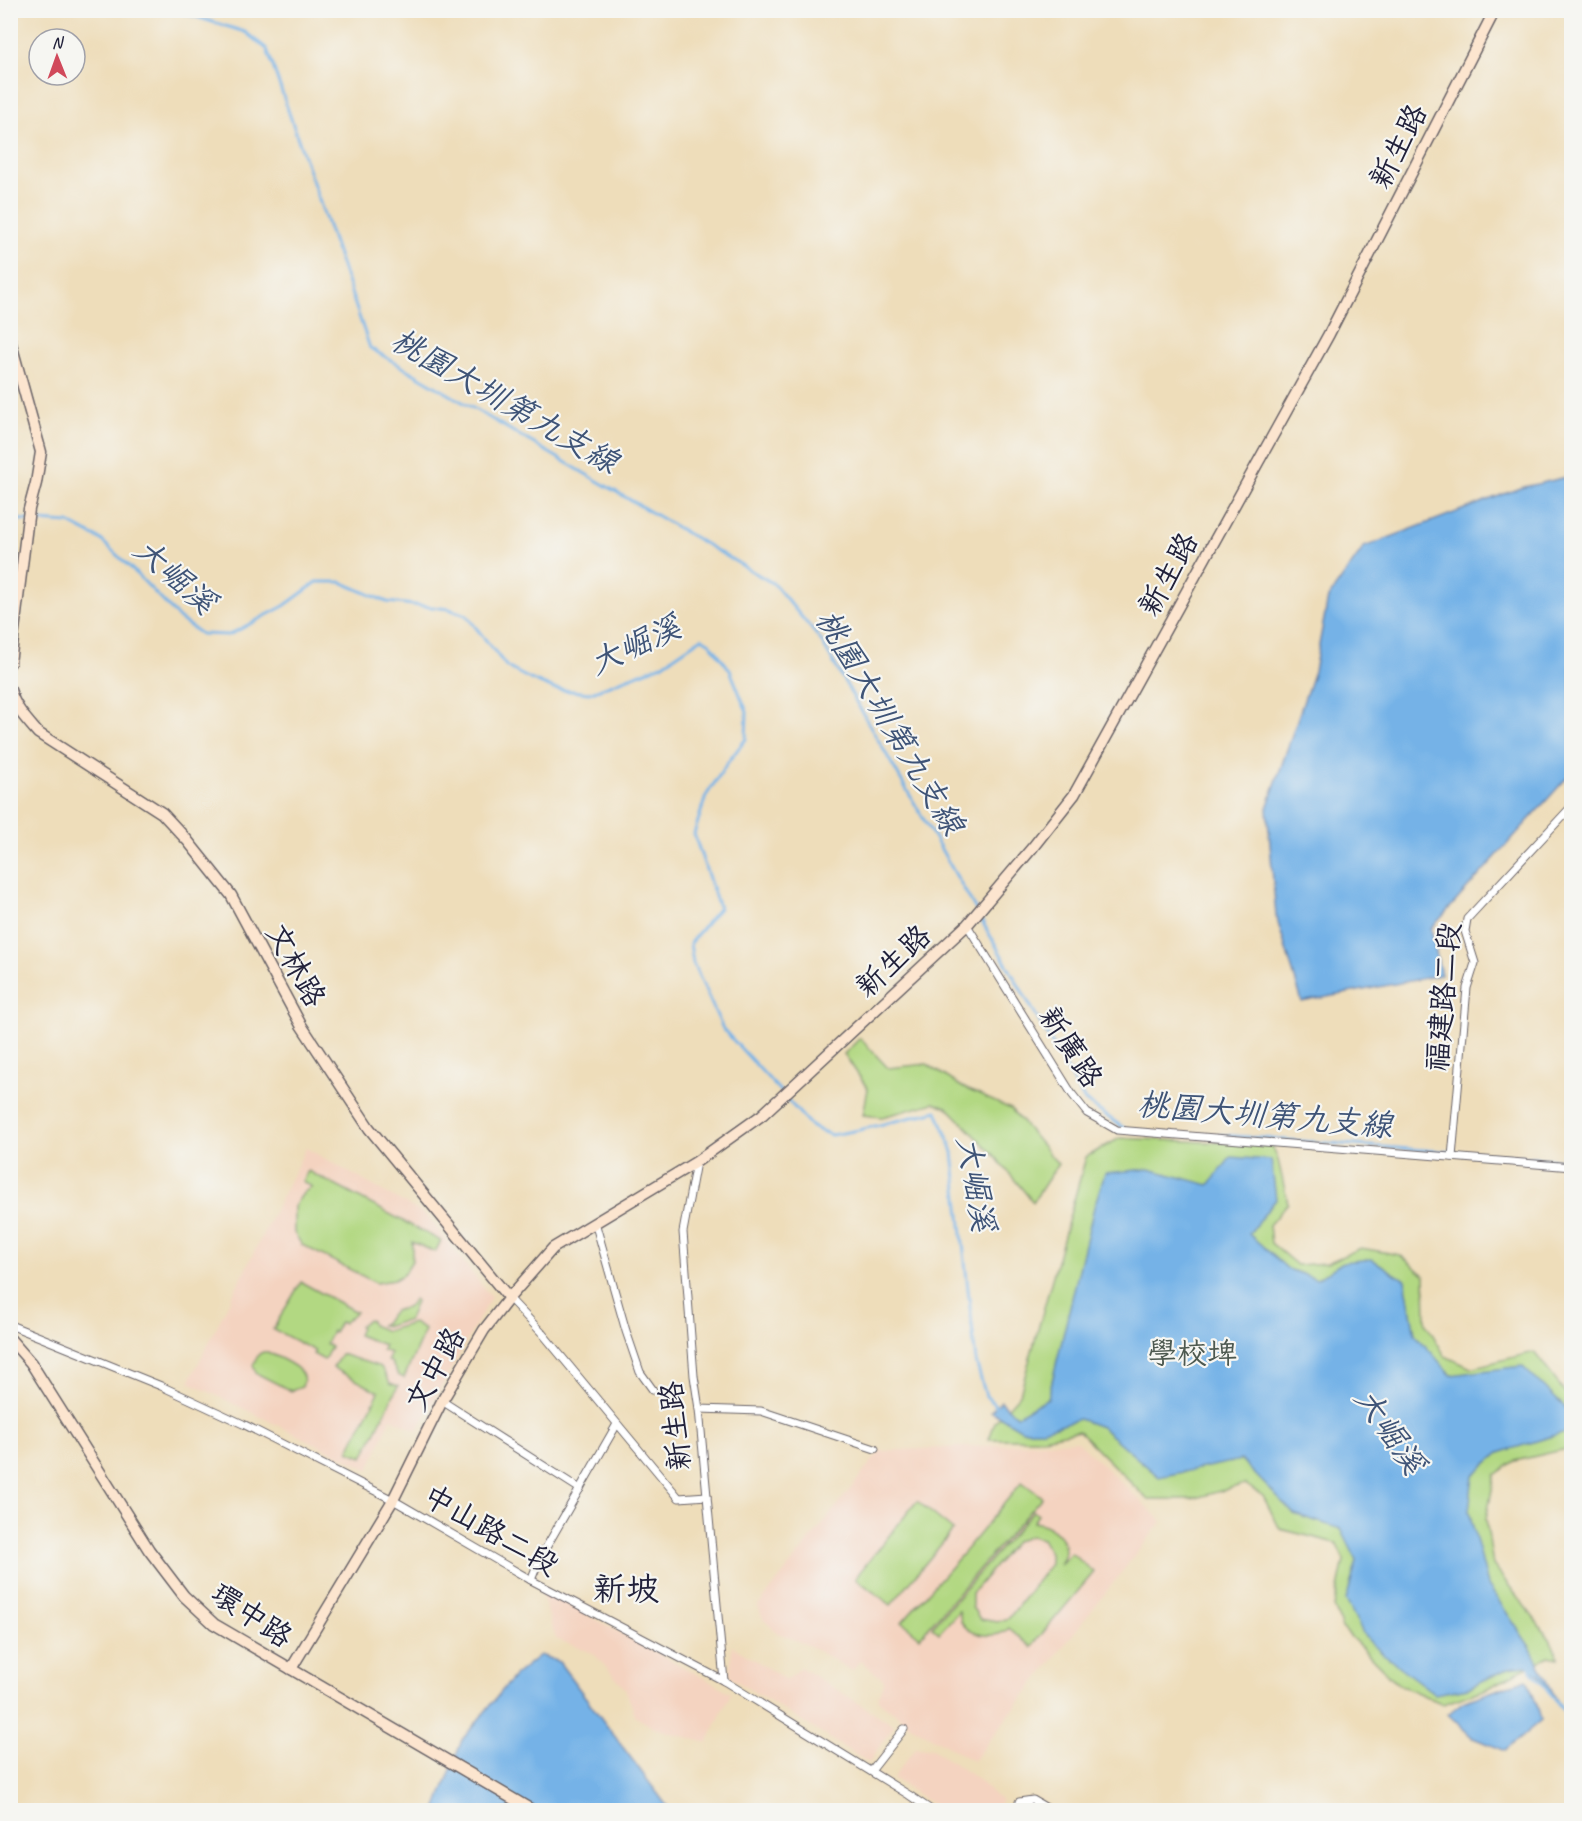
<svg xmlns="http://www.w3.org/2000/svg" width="1582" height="1821" font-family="Caveat,'LXGW WenKai TC',sans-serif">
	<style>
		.built { fill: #f4d3c0 }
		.green { fill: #b2d882; stroke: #6a7d5e; stroke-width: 1.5; fill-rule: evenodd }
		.water { fill: #74b2e7; stroke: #4b6a91; stroke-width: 1.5 }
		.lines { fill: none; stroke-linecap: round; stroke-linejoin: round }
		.stream { stroke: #74b2e7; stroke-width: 3 }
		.street-casing { stroke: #696367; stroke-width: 9 }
		.secondary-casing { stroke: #696367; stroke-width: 13 }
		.street { stroke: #fff; stroke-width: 7 }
		.secondary { stroke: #fce5cf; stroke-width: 10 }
		.labels { text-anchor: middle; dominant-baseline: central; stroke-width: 4.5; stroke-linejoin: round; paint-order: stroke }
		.street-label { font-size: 30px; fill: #22223b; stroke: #f6f6f2 }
		.park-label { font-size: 30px; fill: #4d5950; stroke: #f6f6f2 }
		.water-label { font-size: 32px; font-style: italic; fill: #3f5477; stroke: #f6f6f2 }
		.quarter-label { font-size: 33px; fill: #22223b; stroke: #f6f6f2 }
	</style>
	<rect width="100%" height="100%" fill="#f6f6f2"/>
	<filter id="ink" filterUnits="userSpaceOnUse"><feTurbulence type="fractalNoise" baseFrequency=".0167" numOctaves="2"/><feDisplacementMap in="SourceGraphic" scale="12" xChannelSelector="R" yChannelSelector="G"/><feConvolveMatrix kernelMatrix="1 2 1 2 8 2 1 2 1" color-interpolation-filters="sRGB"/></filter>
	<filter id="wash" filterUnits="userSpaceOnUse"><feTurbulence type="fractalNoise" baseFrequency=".008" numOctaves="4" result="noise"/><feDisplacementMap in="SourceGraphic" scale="24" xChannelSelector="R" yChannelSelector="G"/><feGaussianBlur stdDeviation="1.35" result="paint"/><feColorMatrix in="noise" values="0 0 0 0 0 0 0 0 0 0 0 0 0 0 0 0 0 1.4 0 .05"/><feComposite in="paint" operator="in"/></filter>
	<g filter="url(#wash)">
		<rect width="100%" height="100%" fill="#eeddba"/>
		<g class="built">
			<polygon points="306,1148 427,1216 491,1297 417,1431 391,1418 369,1470 189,1382"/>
			<polygon points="1077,1441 1162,1521 973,1761 910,1725 877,1699 884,1680 861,1661 852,1671 812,1647 776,1632 763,1619 758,1606 880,1451"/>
			<polygon points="540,1589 731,1693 707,1743 654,1728 636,1717 625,1688 593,1653 556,1639"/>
			<polygon points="732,1646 787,1680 800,1667 894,1725 869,1763 730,1677"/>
			<polygon points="915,1748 932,1749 976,1778 1001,1801 995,1810 941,1810 893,1778"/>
		</g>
		<g class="green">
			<polygon points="860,1038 888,1068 927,1064 962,1087 1011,1109 1058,1164 1033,1202 994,1155 947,1107 934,1103 882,1117 863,1115 868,1089 844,1054"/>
			<polygon points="1120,1138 1272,1145 1278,1160 1288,1203 1269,1225 1271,1243 1297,1265 1327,1263 1361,1248 1400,1255 1425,1276 1426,1323 1445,1356 1471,1368 1534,1352 1571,1400 1571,1448 1515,1461 1495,1475 1486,1519 1493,1565 1550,1639 1559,1658 1549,1656 1484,1690 1443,1704 1398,1684 1342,1628 1334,1607 1344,1560 1336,1543 1280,1529 1263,1496 1245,1484 1192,1499 1147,1499 1079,1431 1038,1439 989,1439 995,1422 1020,1394 1086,1157"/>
			<polygon points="308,1171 441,1241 435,1252 412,1242 412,1261 403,1275 394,1280 376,1283 302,1245 294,1233 294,1206 304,1192 312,1187 302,1181"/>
			<polygon points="301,1282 356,1312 343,1323 340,1322 334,1332 332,1331 326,1344 331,1347 324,1360 313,1354 315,1351 273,1329"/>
			<path d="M414,1299L416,1301L409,1320L388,1326L381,1325C395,1316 384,1311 407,1308Z"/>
			<polygon points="368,1319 371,1321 372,1325 386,1331 413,1323 425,1330 404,1378 398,1375 391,1362 388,1361 390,1353 382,1350 384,1345 358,1335 361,1328 359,1326"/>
			<path d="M263,1352H268C281,1360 311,1368 302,1387L291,1391L256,1373L253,1365L259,1354Z"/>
			<polygon points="341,1354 381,1367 390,1383 398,1386 363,1457 348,1451 379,1392 333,1368"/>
			<polygon points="1022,1482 1042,1497 920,1637 902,1622 963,1553"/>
			<polygon points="917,1501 953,1530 891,1605 855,1578"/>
			<path d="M1033,1511L1038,1515L1033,1522C1048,1524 1064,1534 1065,1551C1065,1555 1062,1561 1060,1565L1071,1553L1094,1572L1031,1647L1009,1628C998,1640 969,1637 961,1621C960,1618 960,1614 959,1611L939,1633L932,1627ZM1030,1536L1042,1539L1050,1553V1564L1009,1618L997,1622L980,1619L972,1607V1593L1015,1542Z"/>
		</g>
		<g class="water">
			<polygon points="1571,476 1571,773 1431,929 1441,975 1302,1002 1276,916 1267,808 1314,671 1328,598 1364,547 1520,488"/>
			<polygon points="1231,1157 1271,1160 1276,1199 1249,1234 1288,1269 1317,1279 1343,1262 1372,1259 1405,1280 1415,1334 1451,1375 1522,1366 1571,1413 1571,1426 1565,1432 1499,1453 1473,1475 1469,1511 1488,1585 1530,1647 1561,1708 1539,1674 1527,1666 1509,1668 1468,1688 1435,1694 1385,1656 1365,1637 1346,1600 1357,1561 1341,1529 1294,1514 1241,1460 1159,1477 1101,1427 1079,1419 1043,1430 1022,1430 991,1411 1001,1401 1016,1416 1048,1398 1094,1207 1105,1173 1149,1169 1209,1185"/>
			<polygon points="540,1655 559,1662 670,1810 436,1810 462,1740 514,1676"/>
			<polygon points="1527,1679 1538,1708 1541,1720 1505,1751 1473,1738 1448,1714 1463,1702"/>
		</g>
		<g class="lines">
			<g class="stream">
				<polyline points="174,10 245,32 267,49 370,348 774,584 820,639 976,910"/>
				<polyline points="10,519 69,523 100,539 135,572 180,619 201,634 229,635 284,606 317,582 341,582 387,602 449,609 466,615 507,667 530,679 554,689 589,693 662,665 702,638 710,643 730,670 747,712 746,739 728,762 706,796 694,834 719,908 690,943 693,963 723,1029 781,1092"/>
				<polyline points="979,916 1085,1101 1124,1128"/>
				<polyline points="785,1097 812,1127 831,1135 859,1130 937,1111 953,1152 976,1362 986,1396 997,1407"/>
				<polyline points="1220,1135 1572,1161"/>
				<polyline points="1528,1665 1572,1721"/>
			</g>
		</g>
	</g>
	<g filter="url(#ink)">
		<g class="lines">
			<g class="street-casing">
				<g id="street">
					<polyline points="967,925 1072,1094 1087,1113 1117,1130 1572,1167"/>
					<polyline points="1452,1157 1467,988 1475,963 1465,931 1467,919 1572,806"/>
					<polyline points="696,1162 683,1232 694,1376 699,1409 724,1681"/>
					<polyline points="595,1222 626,1331 640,1372 653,1390"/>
					<polyline points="509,1298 542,1333 679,1498 707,1496"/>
					<polyline points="10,1325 161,1386 243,1424 393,1500 531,1580 724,1681 909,1795 931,1810"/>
					<polyline points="442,1401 580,1489"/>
					<polyline points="699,1409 761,1411 875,1449"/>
					<polyline points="531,1580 540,1558 617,1424"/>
					<polyline points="871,1771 904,1729"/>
					<polyline points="1019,1802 1033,1800 1050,1810"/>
				</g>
			</g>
			<g class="secondary-casing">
				<g id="secondary">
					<polyline points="10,340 41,452 36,483 29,509 10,663"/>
					<path d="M10,690C15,708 26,719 38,733L162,813L187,840L231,895L301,1025L369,1128L509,1298"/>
					<polyline points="10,1339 31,1363 149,1550 184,1596 214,1624 532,1810"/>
					<polyline points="291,1669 393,1500 442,1401 484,1330 509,1298 553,1248 696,1162 762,1115 967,925 1033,847 1074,795 1329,334 1495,10"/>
				</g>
			</g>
			<use href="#street" class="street"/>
			<use href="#secondary" class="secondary"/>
		</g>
	</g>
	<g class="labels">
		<g class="street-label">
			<text transform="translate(1398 146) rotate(-63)">新生路</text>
			<text transform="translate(1168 574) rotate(-61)">新生路</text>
			<text transform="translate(893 961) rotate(-43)">新生路</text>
			<text transform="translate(296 965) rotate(61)">文林路</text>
			<text transform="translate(1443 997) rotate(-85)">福建路二段</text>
			<text transform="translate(1071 1047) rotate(57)">新廣路</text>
			<text transform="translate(435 1369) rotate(-61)">文中路</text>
			<text transform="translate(675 1426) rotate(-96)">新生路</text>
			<text transform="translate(491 1530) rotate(30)">中山路二段</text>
			<text transform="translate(252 1615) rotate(34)">環中路</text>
		</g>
		<g class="park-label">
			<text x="1192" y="1353">學校埤</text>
		</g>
		<g class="water-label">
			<text transform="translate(505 401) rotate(30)">桃園大圳第九支線</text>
			<text transform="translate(175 576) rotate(41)">大崛溪</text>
			<text transform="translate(635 645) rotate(-25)">大崛溪</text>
			<text transform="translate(890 722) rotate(59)">桃園大圳第九支線</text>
			<text transform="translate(1265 1115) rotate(5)">桃園大圳第九支線</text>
			<text transform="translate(976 1184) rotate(80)">大崛溪</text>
			<text transform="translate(1390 1431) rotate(55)">大崛溪</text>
		</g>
		<g class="quarter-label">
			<text x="626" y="1589">新坡</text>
		</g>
	</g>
	<rect width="1582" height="1821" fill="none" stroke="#f6f6f2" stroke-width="36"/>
	<g transform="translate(57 57) rotate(359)"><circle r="28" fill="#f6f6f2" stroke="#a1a1a9" stroke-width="1.5"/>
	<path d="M0-4.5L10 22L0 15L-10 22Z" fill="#d1495b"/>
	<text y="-9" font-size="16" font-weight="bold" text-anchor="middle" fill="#22223b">N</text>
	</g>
</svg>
